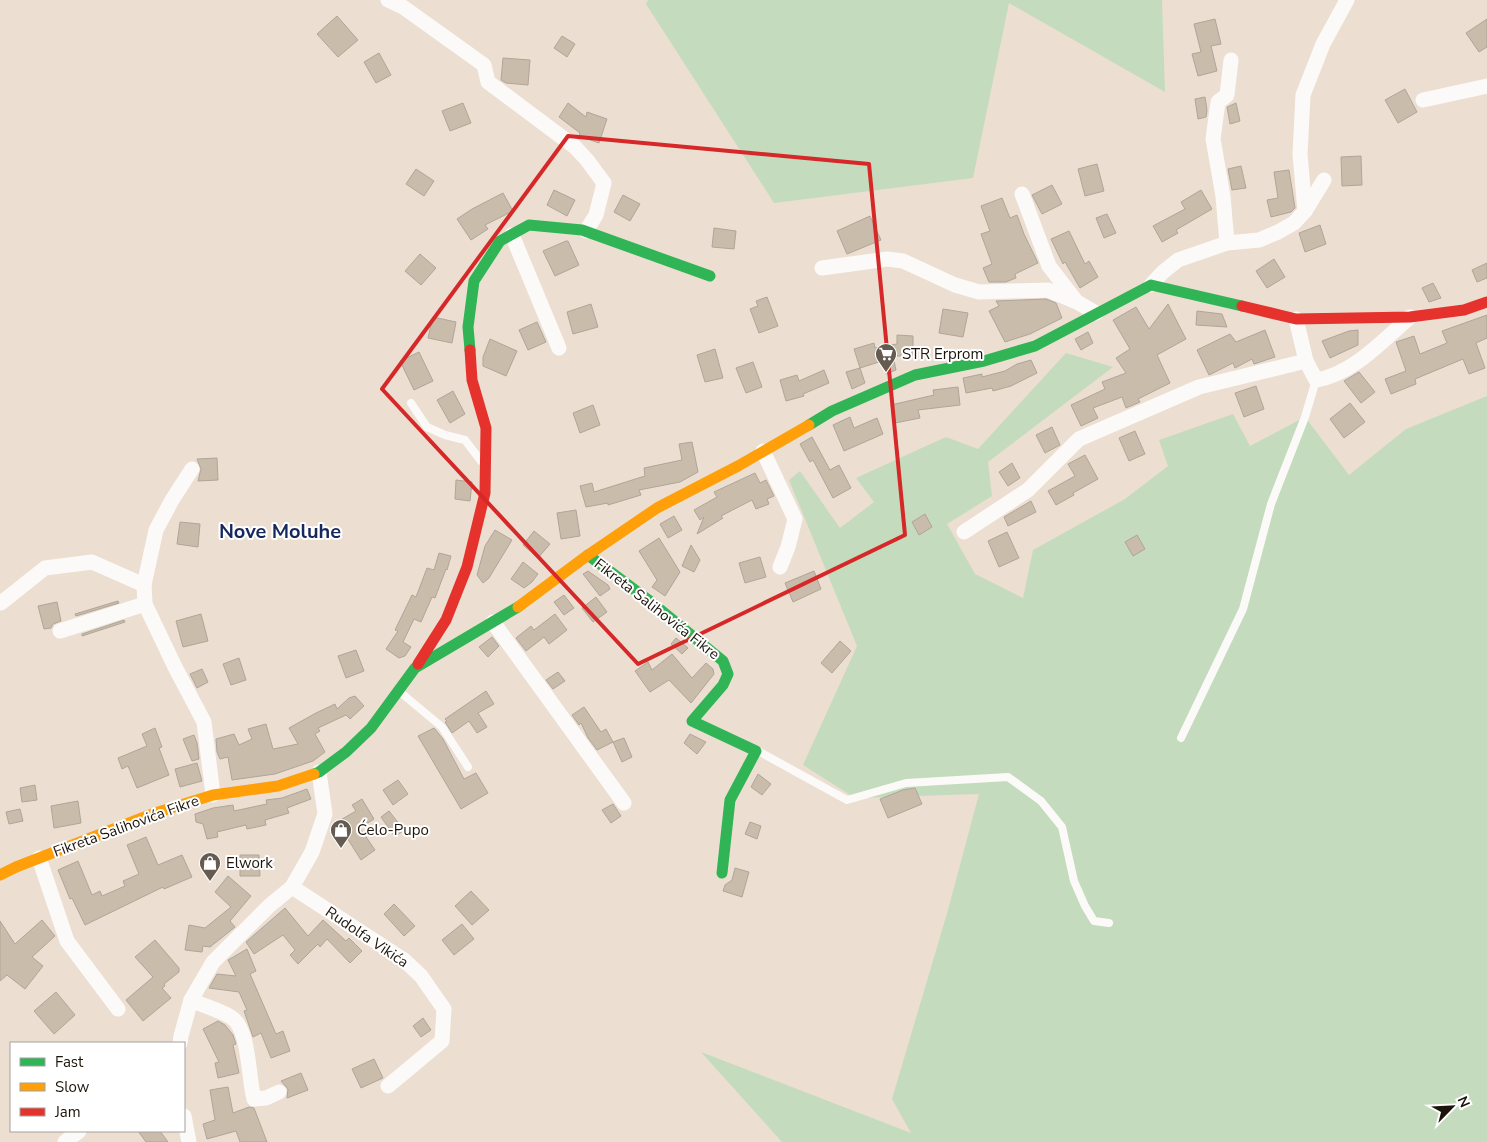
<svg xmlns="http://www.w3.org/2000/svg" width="1487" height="1142" font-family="'Nunito Sans',sans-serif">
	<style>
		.green { fill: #c4dbbd }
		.building { fill: #cabcab; stroke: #afa59a }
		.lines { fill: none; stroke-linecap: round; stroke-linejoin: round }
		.lane { stroke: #fcfaf8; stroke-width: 8 }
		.street { stroke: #fcfaf8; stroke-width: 15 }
		.fast { stroke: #30b455; stroke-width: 11 }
		.slow { stroke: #ff9f0a; stroke-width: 11 }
		.jam { stroke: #e5322d; stroke-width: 11 }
		.marked { fill: none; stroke: #d62828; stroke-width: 4; stroke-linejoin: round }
		.labels { text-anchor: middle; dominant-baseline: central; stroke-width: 4; stroke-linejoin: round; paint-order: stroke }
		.poi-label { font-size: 15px; fill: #1c140a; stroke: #fff; text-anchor: start }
		.street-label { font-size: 15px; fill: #1c140a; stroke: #fff }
		.district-label { font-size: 20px; font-weight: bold; fill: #16285e; stroke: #fff }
	</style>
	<rect width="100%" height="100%" fill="#ecdfd1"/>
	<g class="green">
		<polygon points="648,0 1162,0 1165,92 1009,3 973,178 774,203 646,4"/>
		<polygon points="1066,353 1113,367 988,462 992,496 947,524 975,574 1023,598 1033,550 1125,499 1168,466 1159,440 1233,414 1250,446 1305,417 1349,475 1406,429 1487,396 1487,1142 782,1142 701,1052 911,1133 892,1099 948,910 979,794 855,798 803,765 857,646 789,480 800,471 840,528 874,502 856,478 946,437 978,449"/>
	</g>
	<g class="building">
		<polygon points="337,16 358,40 338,57 317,34"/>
		<polygon points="1215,19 1221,44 1211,46 1217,71 1198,76 1192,54 1201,52 1194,24"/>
		<polygon points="1487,19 1487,47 1479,52 1466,33"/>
		<polygon points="562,36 575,44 567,57 554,48"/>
		<polygon points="379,53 391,75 376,83 364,62"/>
		<polygon points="503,58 530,60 528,85 506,83 501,80"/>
		<polygon points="1405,89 1417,112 1398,123 1385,100"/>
		<polygon points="1205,97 1207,110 1206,117 1198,119 1195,99"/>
		<polygon points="463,103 471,123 450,131 442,111"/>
		<polygon points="568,103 586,117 587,112 607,119 599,143 579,136 580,133 559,117"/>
		<polygon points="1236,103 1240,121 1230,124 1227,107"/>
		<polygon points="1361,156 1362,185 1342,186 1341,157"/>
		<polygon points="1097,164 1104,191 1085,196 1078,169"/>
		<polygon points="1241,166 1246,188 1232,190 1228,169"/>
		<polygon points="416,169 434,181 424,196 406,184"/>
		<polygon points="1289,170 1295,208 1291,212 1271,217 1267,200 1278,198 1274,172"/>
		<polygon points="1052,185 1062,204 1042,214 1032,195"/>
		<polygon points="554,190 575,200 567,216 547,205"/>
		<polygon points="1201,190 1212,209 1176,230 1178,233 1162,242 1153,226 1185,209 1181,202"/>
		<polygon points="503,193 513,211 485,225 488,229 471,240 457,219 472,209"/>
		<polygon points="623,195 640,204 630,221 614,212"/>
		<polygon points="1002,198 1010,218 1017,215 1024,234 1038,263 1015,274 1016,278 1006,282 989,282 983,268 992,264 981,234 990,231 981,206"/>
		<polygon points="1107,214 1116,233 1104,238 1096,218"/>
		<polygon points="870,216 881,240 847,254 837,231"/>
		<polygon points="1320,225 1326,244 1305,252 1299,233"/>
		<polygon points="714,228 736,231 734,249 712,247"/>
		<polygon points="1069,231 1085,264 1089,261 1098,277 1080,288 1065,262 1063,264 1051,239"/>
		<polygon points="566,241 568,241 579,265 555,276 543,251"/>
		<polygon points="420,254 436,268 421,285 405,271"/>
		<polygon points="1274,259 1285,277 1267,288 1256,271"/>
		<polygon points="1487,263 1487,278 1477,282 1472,270"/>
		<polygon points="1433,283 1441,298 1429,302 1422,288"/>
		<polygon points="767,297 778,326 759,333 750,309 758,306 756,301"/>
		<polygon points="1046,299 1056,303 1062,318 1030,334 1005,342 989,311 999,306 996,301"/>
		<polygon points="591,304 598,327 573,334 567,312"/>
		<polygon points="1168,304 1186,339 1157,355 1170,383 1138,399 1140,402 1126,408 1122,397 1093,408 1098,418 1081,426 1071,405 1105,389 1102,382 1126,373 1116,358 1130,349 1113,320 1136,307 1149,329"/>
		<polygon points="943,309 968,313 963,337 939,333"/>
		<polygon points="1197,311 1222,314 1227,327 1196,325"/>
		<polygon points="1487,315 1487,338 1476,343 1485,368 1469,374 1463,359 1415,379 1416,384 1391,394 1385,379 1406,371 1396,342 1414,336 1420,354 1447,343 1442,331"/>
		<polygon points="433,317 456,322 452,343 428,338"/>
		<polygon points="537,322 546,342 528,350 519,330"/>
		<polygon points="1265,330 1275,357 1254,364 1252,359 1235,368 1233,363 1209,375 1197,350 1230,334 1236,342"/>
		<polygon points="1358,330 1358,345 1330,358 1322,341 1349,331"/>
		<polygon points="1088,332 1093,343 1081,350 1075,339"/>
		<polygon points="897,335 913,336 913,356 893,356 896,370 886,374 882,361 860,368 865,383 852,389 846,372 860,368 854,349 874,343 875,348 897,344"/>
		<polygon points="490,339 517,351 506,376 483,366 483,357"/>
		<polygon points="715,349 723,378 705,382 697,355"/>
		<polygon points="419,352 433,381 414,390 400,361"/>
		<polygon points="1031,360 1037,373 1011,386 993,391 992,388 966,393 963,378 982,374 982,377 1005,371 1017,364"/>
		<polygon points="753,362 762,387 746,393 736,368"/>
		<polygon points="824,370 829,383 803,394 804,396 786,401 780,380 797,375 799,381"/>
		<polygon points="1359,372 1375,392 1361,403 1344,381"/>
		<polygon points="1256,386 1264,409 1244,417 1235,393"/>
		<polygon points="958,387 960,405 918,410 920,418 895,423 891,405 934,395 933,390"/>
		<polygon points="453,391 465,414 450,423 437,400"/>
		<polygon points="1350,403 1365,422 1344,438 1330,419"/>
		<polygon points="593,405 600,425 580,433 573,413"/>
		<polygon points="850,417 854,428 877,418 883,434 844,451 833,425"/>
		<polygon points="1052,427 1060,445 1045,453 1036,435"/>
		<polygon points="1135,431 1145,454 1129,461 1119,438"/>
		<polygon points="812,437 830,470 839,465 851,488 833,498 813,460 810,462 800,444"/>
		<polygon points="692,442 698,472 680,482 639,490 641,495 608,505 608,503 586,507 580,486 592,483 594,492 645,476 644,468 682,460 679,444"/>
		<polygon points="1085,455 1098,479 1073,493 1074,495 1056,505 1048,491 1075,476 1068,464"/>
		<polygon points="217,458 218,480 198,481 201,469 197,459"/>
		<polygon points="1012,463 1020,478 1008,486 999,472"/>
		<polygon points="755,473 760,483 766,480 774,496 767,499 769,504 756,509 752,500 721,516 723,518 697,534 704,517 700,520 694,510 717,497 714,492"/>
		<polygon points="456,480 472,482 470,501 455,499"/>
		<polygon points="1031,501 1036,512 1008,526 1004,517"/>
		<polygon points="576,510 580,536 561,539 557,513"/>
		<polygon points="925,514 932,527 919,535 912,522"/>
		<polygon points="674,516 682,530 668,538 660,524"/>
		<polygon points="180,522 200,524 198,547 177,544"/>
		<polygon points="495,530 512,540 489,578 483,583 477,575 485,546"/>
		<polygon points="534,531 550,544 538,558 523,545"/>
		<polygon points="1007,532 1019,558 999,567 988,541"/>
		<polygon points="1137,535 1145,549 1133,556 1125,542"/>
		<polygon points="659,538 680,572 665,596 652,587 657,580 639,551"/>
		<polygon points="691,545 700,560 694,572 682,566"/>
		<polygon points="439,553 451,556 447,570 446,569 435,598 432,597 421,622 414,619 403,642 411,647 405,656 399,658 386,649 398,631 395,630 412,595 416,597 427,568 434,570"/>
		<polygon points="760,557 766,577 745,583 739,563"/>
		<polygon points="523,562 538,574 532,582 524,588 511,579"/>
		<polygon points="588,571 608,585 610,589 600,596 583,574"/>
		<polygon points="814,571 821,589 793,602 785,583"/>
		<polygon points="564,595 574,608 564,615 554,602"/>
		<polygon points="596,597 607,612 593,622 582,608"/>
		<polygon points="118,601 119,603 76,616 75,614"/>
		<polygon points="57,602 61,621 53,624 51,628 44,629 38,606"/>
		<polygon points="201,614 208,641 183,647 176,621"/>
		<polygon points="555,614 567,630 549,644 544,637 526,651 516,638 531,626 534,630"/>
		<polygon points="124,620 125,622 82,636 82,634"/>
		<polygon points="492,637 499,646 488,657 479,647"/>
		<polygon points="676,638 688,648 682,654 671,644"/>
		<polygon points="840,641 851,651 832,673 821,663"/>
		<polygon points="356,650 364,671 346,678 338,656"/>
		<polygon points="672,654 692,678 706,663 713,669 714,674 691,703 669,680 650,692 635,671 648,662 652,670"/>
		<polygon points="239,658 246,680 231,685 223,664"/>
		<polygon points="202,669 208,682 197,688 190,674"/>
		<polygon points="558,672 565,681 553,689 546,680"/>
		<polygon points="486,691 494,704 478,713 487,727 477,733 469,721 452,733 445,722 447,721 445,719"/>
		<polygon points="355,696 364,706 350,719 346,715 318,728 320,731 315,734 325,752 313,761 275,774 232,780 228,757 220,759 217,752 216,739 234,734 239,745 252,739 248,729 266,724 273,749 298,744 289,728 316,713 335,704 337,709 349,698"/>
		<polygon points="584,707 601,732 606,729 613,742 597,750 588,738 581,723 579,725 572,715"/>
		<polygon points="155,728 162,747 159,748 169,775 137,788 128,766 122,769 118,758 147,746 142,734"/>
		<polygon points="434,728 443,739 464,779 476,773 488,793 461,809 418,736"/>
		<polygon points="690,734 706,742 697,754 684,743"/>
		<polygon points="194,735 197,743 199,759 192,761 183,739"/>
		<polygon points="624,738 632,757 622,762 613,742"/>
		<polygon points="197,763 202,781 180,787 175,769"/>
		<polygon points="758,774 771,784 762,795 751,787"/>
		<polygon points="398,780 408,794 393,805 383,790"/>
		<polygon points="35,785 37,800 22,802 20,788"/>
		<polygon points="915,788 922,804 888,818 880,799 903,790"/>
		<polygon points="307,789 311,799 287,808 289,813 265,820 266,825 247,829 246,825 217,832 218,837 207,839 203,824 196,822 195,814 213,808 233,805 234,811 267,804 266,800 282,798"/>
		<polygon points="362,799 374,819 360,828 375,850 361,860 337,822 356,811 352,805"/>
		<polygon points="78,801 81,823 54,828 51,806"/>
		<polygon points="613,804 621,816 611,823 602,810"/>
		<polygon points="20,809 23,821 9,824 6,812"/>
		<polygon points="389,811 404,830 395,837 381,817"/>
		<polygon points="750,822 761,826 757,839 745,834"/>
		<polygon points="146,837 158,865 182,855 192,877 164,889 163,887 85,925 72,898 70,899 58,870 78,861 92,895 100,891 102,896 125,886 123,881 139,874 127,845"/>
		<polygon points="240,855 259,855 260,876 240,876"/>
		<polygon points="735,868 749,872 742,897 723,891 725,885 732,880"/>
		<polygon points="228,876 251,896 230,921 235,927 210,947 203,946 202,952 185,950 189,925 205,928 231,907 215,892"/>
		<polygon points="471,891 489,910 472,925 455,906"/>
		<polygon points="394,904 415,926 404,936 384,914"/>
		<polygon points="285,908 308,936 323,920 346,941 349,938 362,951 350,963 327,939 320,947 318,944 298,964 290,955 295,950 283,935 254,954 246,942"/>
		<polygon points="42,920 55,936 32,957 43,966 25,989 7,975 0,981 0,921 15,944"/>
		<polygon points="462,924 474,939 454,955 442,940"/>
		<polygon points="155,940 179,968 179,972 164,984 165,986 162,988 171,998 143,1021 126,1000 153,977 135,957"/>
		<polygon points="247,949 256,971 250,974 276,1034 283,1031 290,1051 271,1058 261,1033 253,1037 244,1011 247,1010 239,992 209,988 217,974 236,976 228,960"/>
		<polygon points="56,992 75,1015 54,1034 34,1011"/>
		<polygon points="423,1018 431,1030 421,1037 413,1026"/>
		<polygon points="218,1021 225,1025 233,1035 236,1044 233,1045 239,1073 218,1078 215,1063 219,1062 203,1029"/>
		<polygon points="374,1059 383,1078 361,1088 352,1069"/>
		<polygon points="301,1073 308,1090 287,1098 288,1089 281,1081"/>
		<polygon points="228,1087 233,1113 249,1107 254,1108 267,1142 240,1142 236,1131 207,1139 203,1124 215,1120 210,1090"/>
		<polygon points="138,1131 160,1131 168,1142 146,1142"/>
	</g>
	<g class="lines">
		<g class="lane">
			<polyline points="411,403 427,427 445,435 465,440 481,461"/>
			<polyline points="400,692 442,727 468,767"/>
			<polyline points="1181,738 1243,609 1271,504 1305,417 1316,380"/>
			<polyline points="758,751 847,800 906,783 1008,777 1041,801 1062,827 1074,881 1085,906 1094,921 1109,923"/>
		</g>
		<g class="street">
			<polyline points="388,0 403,7 484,65 488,82 575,147 587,160 604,183 596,215 586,231"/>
			<polyline points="1423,100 1487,86"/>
			<polyline points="1022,194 1049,266 1076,301"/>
			<polyline points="1305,211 1300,154 1303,95 1323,44 1347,0"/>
			<polyline points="512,235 559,348"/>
			<polyline points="1227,243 1223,196 1213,139 1218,102 1227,95 1231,60"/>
			<polyline points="822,268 887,259 903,261 955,285 979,292 1048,290 1077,302 1096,313"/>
			<polyline points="1151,285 1163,272 1178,260 1227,243 1259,240 1278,232 1294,223 1305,211 1324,180"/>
			<path d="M1296,319L1306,361L1316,380C1353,374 1382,341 1410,317"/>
			<polyline points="763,451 795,519 788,547 780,567"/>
			<polyline points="192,469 172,500 156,530 144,585 145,604 175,667 204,722 213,795"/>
			<polyline points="964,532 1028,490 1079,439 1199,387 1306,361"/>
			<polyline points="1,603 45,568 92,562 144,585"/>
			<polyline points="493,622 624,803"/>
			<polyline points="60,631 145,604"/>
			<polyline points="39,858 67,941 118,1009"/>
			<polyline points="292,887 404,960 421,976 444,1009 442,1041 388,1086"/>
			<path d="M191,1000C204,1006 219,1010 231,1017C250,1029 248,1078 254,1099L266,1098L279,1092"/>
			<polyline points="180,1043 181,1036 191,1000 213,962 269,906 292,887 312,852 325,814 319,772"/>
			<polyline points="184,1116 189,1142"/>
			<polyline points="65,1142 79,1131"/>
		</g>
		<g class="fast">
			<polyline points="470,350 468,327 474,281 500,241 529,225 582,230 710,276"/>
			<polyline points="809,425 832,411 915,375 984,361 1035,346 1151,285 1242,306"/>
			<polyline points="588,555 651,602 723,661 728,674 723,685 692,721 756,751 730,800 722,873"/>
			<polyline points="314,774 319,772 346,752 371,728 415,668 518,607"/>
		</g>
		<g class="slow">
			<polyline points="518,607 588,555 657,508 738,466 809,425"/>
			<polyline points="0,875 16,867 155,813 213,795 278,786 314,774"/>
		</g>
		<g class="jam">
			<polyline points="1242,306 1296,319 1410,317 1464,310 1487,302"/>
			<polyline points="418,664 446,620 467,567 485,493 486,428 472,380 470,350"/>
		</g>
	</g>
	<path class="marked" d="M568,136L869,164L905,535L638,664L382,389Z"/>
	<defs>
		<g id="supermarket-pin" transform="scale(1.125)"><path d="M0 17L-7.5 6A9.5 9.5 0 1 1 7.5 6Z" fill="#655b50" stroke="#fff"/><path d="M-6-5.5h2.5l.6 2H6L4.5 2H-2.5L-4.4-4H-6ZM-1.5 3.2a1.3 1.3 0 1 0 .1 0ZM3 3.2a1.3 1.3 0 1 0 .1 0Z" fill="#fff"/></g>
		<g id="shop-pin" transform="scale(1.125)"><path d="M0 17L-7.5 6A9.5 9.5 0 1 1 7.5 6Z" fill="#655b50" stroke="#fff"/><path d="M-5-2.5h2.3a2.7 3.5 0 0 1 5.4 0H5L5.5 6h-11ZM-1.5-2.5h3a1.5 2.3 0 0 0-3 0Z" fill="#fff"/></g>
	</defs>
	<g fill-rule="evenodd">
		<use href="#supermarket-pin" x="886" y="354"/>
		<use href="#shop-pin" x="341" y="830"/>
		<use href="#shop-pin" x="210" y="863"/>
	</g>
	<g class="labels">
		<g class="poi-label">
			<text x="902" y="354">STR Erprom</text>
			<text x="357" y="830">Ćelo-Pupo</text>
			<text x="226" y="863">Elwork</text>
		</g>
		<g class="street-label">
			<text transform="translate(657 609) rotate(38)">Fikreta Salihovića Fikre</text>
			<text transform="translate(126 826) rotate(-20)">Fikreta Salihovića Fikre</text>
			<text transform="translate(367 937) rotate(34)">Rudolfa Vikića</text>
		</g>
		<g class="district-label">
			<text x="280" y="531">Nove Moluhe</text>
		</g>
	</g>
	<rect x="10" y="1042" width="175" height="90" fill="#ffffff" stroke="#a4a19d"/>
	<rect x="20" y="1058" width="25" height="8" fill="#30b455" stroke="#a4a19d"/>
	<text x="55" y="1067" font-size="15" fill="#1c140a">Fast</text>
	<rect x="20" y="1083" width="25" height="8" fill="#ff9f0a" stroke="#a4a19d"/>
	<text x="55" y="1092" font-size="15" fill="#1c140a">Slow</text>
	<rect x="20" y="1108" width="25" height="8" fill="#e5322d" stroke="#a4a19d"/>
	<text x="55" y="1117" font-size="15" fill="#1c140a">Jam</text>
	<g transform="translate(1452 1107) rotate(66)" stroke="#ffffff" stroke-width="4" paint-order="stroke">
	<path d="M0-4L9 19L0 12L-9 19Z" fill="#1c140a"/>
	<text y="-8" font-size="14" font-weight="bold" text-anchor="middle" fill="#1c140a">N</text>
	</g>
</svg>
